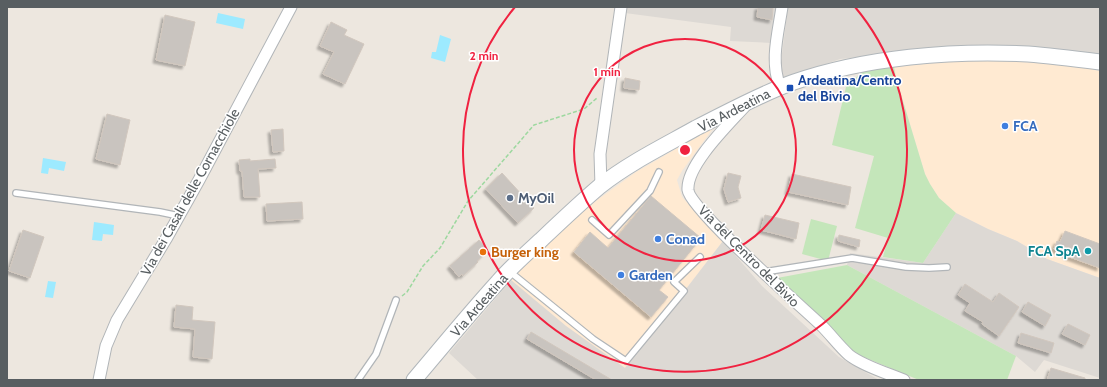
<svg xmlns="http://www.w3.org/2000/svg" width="1107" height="387" font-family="Cabin,sans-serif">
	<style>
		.commercial { fill: #ffead2 }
		.industrial { fill: #ddd9d4 }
		.green { fill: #c4e6ba }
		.water { fill: #9deaff }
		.building { fill: #c9c4bf; stroke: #d1c7be; filter: url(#shadow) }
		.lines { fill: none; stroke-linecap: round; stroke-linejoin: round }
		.service-casing { stroke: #b1b5b8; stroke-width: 8 }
		.minor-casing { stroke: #b1b5b8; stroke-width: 13 }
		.secondary-casing { stroke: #b1b7bb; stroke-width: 17 }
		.path { stroke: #9dd89f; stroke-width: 1.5; stroke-dasharray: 4 2; stroke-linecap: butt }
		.service { stroke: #fff; stroke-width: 5.5 }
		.minor { stroke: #fff; stroke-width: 11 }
		.secondary { stroke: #fff; stroke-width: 15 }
		.ring { fill: none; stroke: #f02240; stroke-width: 2 }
		.transit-dot { fill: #1a4fb4; stroke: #fff; stroke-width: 1.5 }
		.shop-dot { fill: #3f7fe0; stroke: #fff; stroke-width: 1.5 }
		.service-dot { fill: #5c6f8a; stroke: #fff; stroke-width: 1.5 }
		.culture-dot { fill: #0f9aa8; stroke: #fff; stroke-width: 1.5 }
		.food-dot { fill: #e8710a; stroke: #fff; stroke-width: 1.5 }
		.labels { text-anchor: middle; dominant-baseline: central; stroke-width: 3; stroke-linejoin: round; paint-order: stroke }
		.transit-label { font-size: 14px; font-weight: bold; fill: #164399; stroke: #fff; text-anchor: start }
		.street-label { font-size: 14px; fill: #585e61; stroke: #fff }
		.shop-label { font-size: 14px; font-weight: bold; fill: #366cbe; stroke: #fff; text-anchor: start }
		.service-label { font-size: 14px; font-weight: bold; fill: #4e5e75; stroke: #fff; text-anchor: start }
		.culture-label { font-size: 14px; font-weight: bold; fill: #0d838f; stroke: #fff; text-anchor: end }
		.food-label { font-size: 14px; font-weight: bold; fill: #c56008; stroke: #fff; text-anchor: start }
		.centre { fill: #f02240; stroke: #fff; stroke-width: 2 }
		.ring-label { font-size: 12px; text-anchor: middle; font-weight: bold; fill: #f02240; stroke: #fff; stroke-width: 3; stroke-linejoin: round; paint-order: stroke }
	</style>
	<defs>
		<filter id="shadow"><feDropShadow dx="-3" dy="3" stdDeviation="1" flood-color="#0004"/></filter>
	</defs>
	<rect width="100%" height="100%" fill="#ede7df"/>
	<g class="commercial">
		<polygon points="984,60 1062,64 1093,67 1094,70 1100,71 1100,278 1047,259 1017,241 988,229 956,213 939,198 930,184 925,174 896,78 894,67 944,62"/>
		<polygon points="714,127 682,171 677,180 682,197 723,241 625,368 566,326 511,280 517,272 593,203 636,172"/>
	</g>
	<g class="industrial">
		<polygon points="626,7 777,7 772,43 730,41 731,27 625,13"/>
		<polygon points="788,7 1100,7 1100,54 1052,49 882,55 840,59 784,79 780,69"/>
		<polygon points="956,213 988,229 1017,241 1047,259 1100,278 1100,378 1044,360 1035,372 1016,356 847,265 850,253 923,263"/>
		<polygon points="723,241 762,286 839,357 879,380 478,380 449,353 511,280 566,326 625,368"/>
	</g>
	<g class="green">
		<polygon points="894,67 896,78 925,174 930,184 939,198 956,213 923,263 883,257 888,238 855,228 874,156 832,145 846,87 863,71"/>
		<polygon points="811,219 837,226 828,261 802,254"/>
		<polygon points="847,265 1016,356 1007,380 919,380 854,353 842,340 777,278"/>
	</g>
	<g class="water">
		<polygon points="218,13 245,19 243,29 216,23"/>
		<polygon points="440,35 451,39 445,62 431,58 432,52 436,52"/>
		<polygon points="43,158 66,162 64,171 49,168 48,174 41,173"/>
		<polygon points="94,222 114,225 113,235 103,234 102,241 92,240"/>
		<polygon points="48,281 56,282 53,298 45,297"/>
	</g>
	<g class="building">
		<polygon points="758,7 773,7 772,20 757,17"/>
		<polygon points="165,15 195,22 185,66 156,60"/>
		<polygon points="331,22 347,30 344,35 364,44 345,84 323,74 334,52 320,46"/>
		<polygon points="625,78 640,81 639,90 624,88"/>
		<polygon points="107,114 130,120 120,165 96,159"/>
		<polygon points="283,129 284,151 273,152 271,130"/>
		<polygon points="250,159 250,161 275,159 276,168 258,169 260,197 244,197 242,171 240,171 239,160"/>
		<polygon points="502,173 534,208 518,223 486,189"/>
		<polygon points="728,173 741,176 738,187 741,198 728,202 724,189"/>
		<polygon points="792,174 851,187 848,205 788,192"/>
		<polygon points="651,196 701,238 659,290 668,297 651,317 574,252 590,232 608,248"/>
		<polygon points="302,202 303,219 267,221 266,204"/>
		<polygon points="765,215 799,223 796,239 761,230"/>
		<polygon points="23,230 44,237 30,278 9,271"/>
		<polygon points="1065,231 1100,244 1100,268 1067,256 1067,254 1054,249 1057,241 1060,242"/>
		<polygon points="839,235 860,240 859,247 838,241"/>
		<polygon points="479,240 488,250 477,261 478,262 463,276 462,274 459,277 450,266"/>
		<polygon points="965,284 993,302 999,293 1019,307 999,336 982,324 983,322 965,311 970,303 958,295"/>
		<polygon points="1028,302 1051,315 1045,326 1022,312"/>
		<polygon points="176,305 193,307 192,320 215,322 212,359 193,357 195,329 174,327"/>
		<polygon points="1068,324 1090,335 1085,345 1062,334"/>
		<polygon points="531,332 612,380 596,380 527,339"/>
		<polygon points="1021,333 1054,343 1051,353 1018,343"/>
		<polygon points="1051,368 1085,378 1085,380 1047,380"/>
	</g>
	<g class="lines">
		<g class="service-casing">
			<g id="service">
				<polyline points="16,193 160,212 179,216"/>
				<polyline points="592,220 609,235 650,191 659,172"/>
				<polyline points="509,271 593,339 626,361 684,291 674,282 700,257"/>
				<polyline points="764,272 852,258 906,267 929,268 947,267"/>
				<polyline points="358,380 376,354 396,300"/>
			</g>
		</g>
		<g class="minor-casing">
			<g id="minor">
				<path d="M780,87C770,61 778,34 782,7"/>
				<path d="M745,106C729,124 686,165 688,190C690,209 802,307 822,326C831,335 839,346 849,355C863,366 887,373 904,380"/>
				<polyline points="601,186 600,154 621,7"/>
				<polyline points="99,380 106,346 117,320 166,239 199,180 291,7"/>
			</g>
		</g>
		<g class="secondary-casing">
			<path id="secondary" d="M414,380C442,347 469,314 498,282C511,267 526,254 541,240C560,222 580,203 600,186C629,163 664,146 696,128C728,112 760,94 794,82C867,57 952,50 1028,54C1052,56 1076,59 1100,62"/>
		</g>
		<polyline class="path" points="402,296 407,292 423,266 440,248 468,201 534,125 584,109 597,98"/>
		<use href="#service" class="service"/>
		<use href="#minor" class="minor"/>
		<use href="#secondary" class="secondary"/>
	</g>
	<g class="ring">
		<circle cx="685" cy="150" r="111"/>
		<path d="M855 7A222 222 0 1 1 515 7"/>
	</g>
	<rect class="transit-dot" x="786" y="84" width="8" height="8" rx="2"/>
	<g class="shop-dot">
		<circle cx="1005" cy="126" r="4"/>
		<circle cx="658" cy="239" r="4"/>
		<circle cx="621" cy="275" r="4"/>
	</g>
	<circle class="service-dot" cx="510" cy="198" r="4"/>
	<circle class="culture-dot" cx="1088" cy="251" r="4"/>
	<circle class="food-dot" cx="483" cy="252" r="4"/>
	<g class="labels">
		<g class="transit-label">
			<text x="798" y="80">Ardeatina/Centro<tspan x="798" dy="16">del Bivio</tspan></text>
		</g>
		<g class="street-label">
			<text transform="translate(734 110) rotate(-27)">Via Ardeatina</text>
			<text transform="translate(190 192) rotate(-61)">Via dei Casali delle Cornacchiole</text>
			<text transform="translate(749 256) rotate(45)">Via del Centro del Bivio</text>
			<text transform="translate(479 305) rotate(-49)">Via Ardeatina</text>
		</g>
		<g class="shop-label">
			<text x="1013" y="126">FCA</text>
			<text x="666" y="239">Conad</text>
			<text x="629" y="275">Garden</text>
		</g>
		<g class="service-label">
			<text x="518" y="198">MyOil</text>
		</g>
		<g class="culture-label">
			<text x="1080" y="251">FCA SpA</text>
		</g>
		<g class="food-label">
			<text x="491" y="252">Burger king</text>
		</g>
	</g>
	<circle cx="685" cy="150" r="6" class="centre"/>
	<g class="ring-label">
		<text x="484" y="60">2 min</text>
		<text x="607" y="76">1 min</text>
	</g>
	<rect width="1107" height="387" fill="none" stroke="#585e61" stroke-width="16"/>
</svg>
